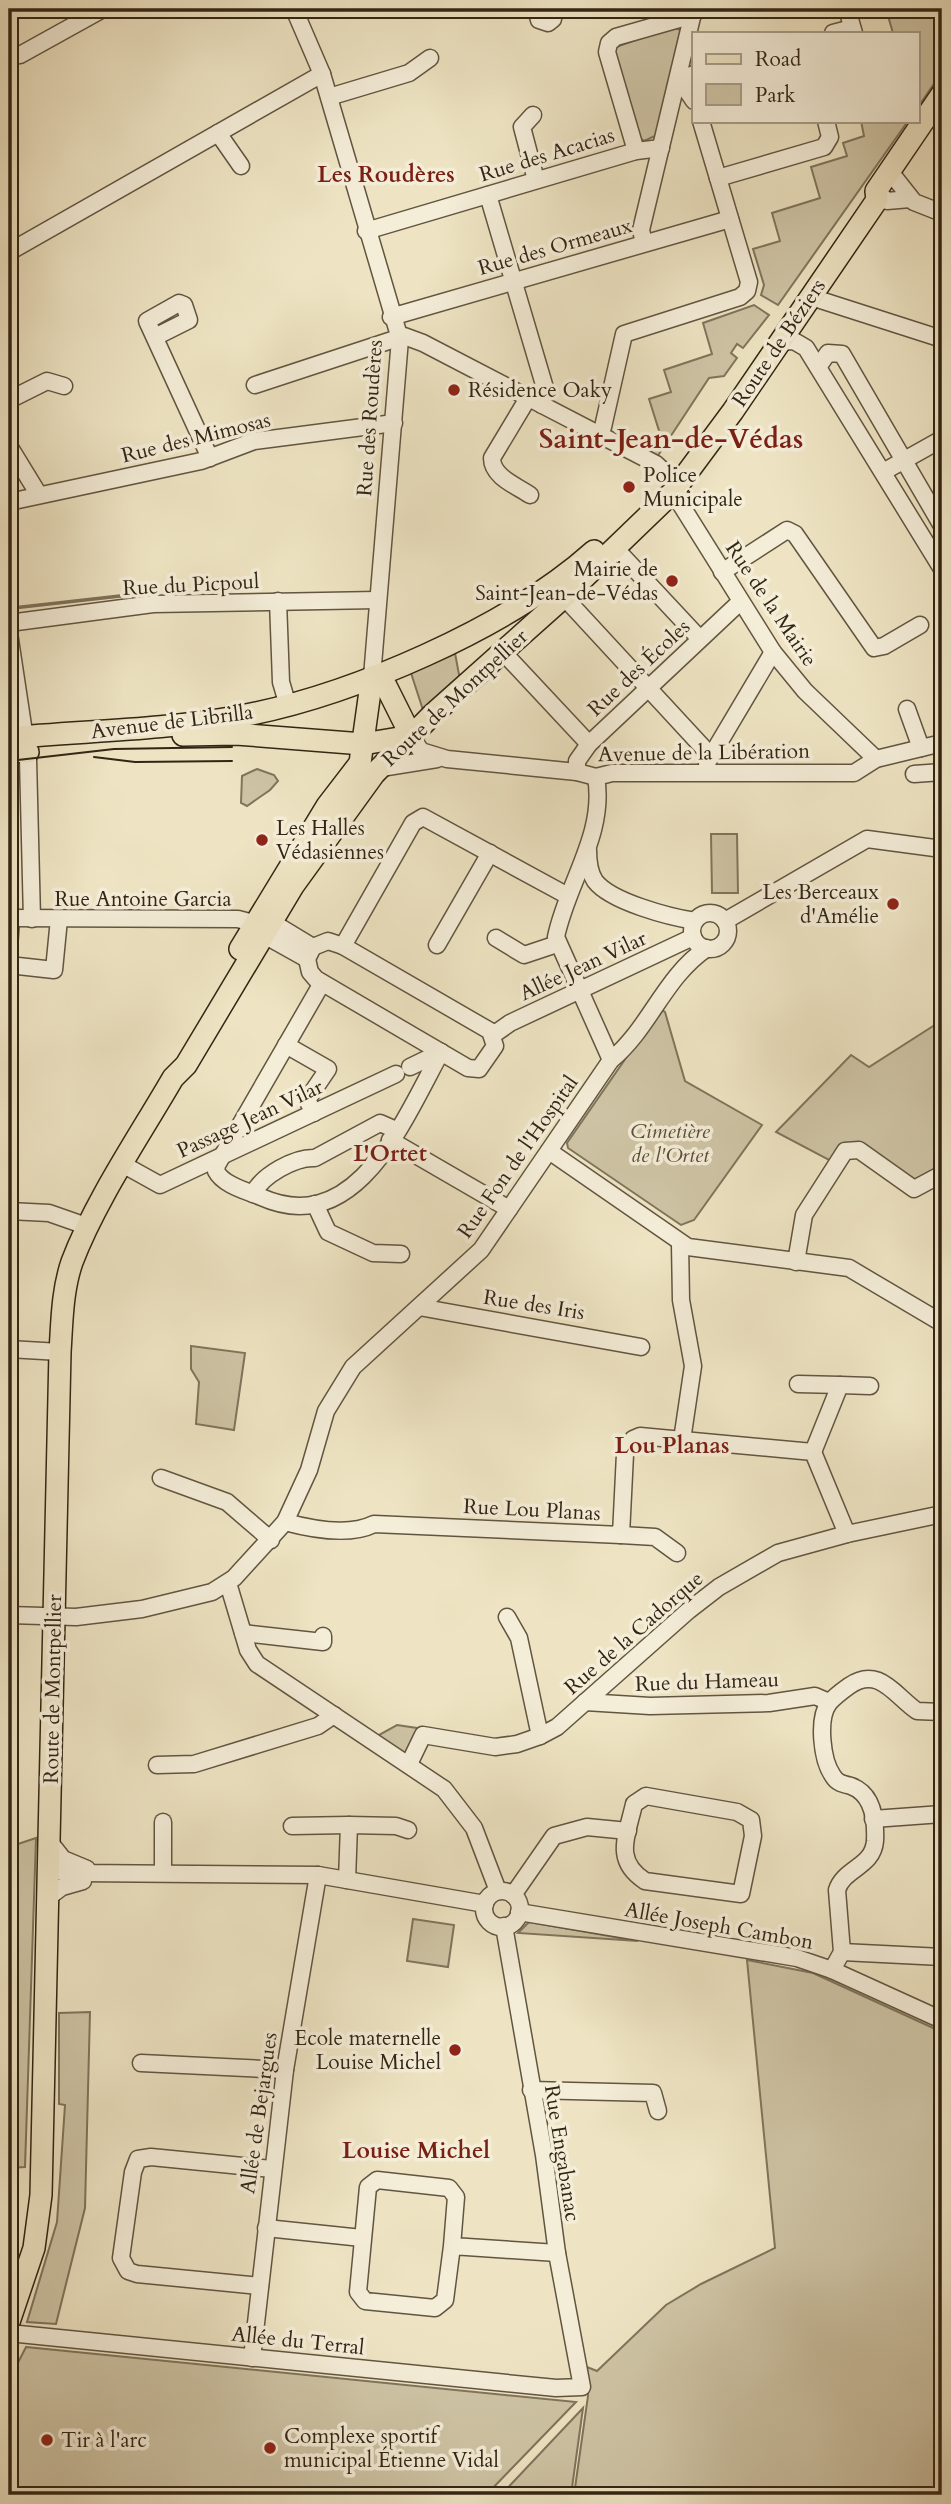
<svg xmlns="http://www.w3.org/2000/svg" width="951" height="2504" font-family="Cardo,serif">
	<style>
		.green { fill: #cec4a5; stroke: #80745c; stroke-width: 2 }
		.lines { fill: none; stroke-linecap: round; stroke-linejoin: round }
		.stream { stroke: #7d715a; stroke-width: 3.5 }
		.minor-casing { stroke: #625540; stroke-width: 19 }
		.major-casing { stroke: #332514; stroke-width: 24 }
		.minor { stroke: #f4edd8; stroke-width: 16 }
		.major { stroke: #eee4c3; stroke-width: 21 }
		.tram { stroke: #332514; stroke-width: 2 }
		.poi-dot { fill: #8f2418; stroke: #f4edd8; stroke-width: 2.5 }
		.labels { text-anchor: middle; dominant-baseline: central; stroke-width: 7; stroke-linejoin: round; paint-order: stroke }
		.street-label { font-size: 21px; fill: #332514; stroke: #f4edd8 }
		.poi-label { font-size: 21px; fill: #332514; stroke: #f4edd8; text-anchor: start }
		.park-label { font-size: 21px; font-style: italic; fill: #5a4d38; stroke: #f4edd8 }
		.neighbourhood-label { font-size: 23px; font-weight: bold; fill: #7a1f14; stroke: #f4edd8 }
		.district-label { font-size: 28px; font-weight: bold; fill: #7a1f14; stroke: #f4edd8 }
	</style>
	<rect width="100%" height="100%" fill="#eee4c3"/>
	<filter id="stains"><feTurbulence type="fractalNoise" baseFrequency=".00286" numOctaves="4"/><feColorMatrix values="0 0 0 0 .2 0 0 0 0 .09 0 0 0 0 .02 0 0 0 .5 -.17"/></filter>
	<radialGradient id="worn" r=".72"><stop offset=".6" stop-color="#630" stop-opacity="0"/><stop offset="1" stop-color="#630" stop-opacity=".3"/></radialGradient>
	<g class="green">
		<polygon points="886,9 942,9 942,72 918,107 918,33 893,33"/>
		<polygon points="673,27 680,30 680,38 660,127 655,136 644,141 639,137 613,48"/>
		<polygon points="861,121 908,121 778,305 761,295 764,285 753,249 780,241 772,213 820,198 811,167 847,156 843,143 864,136"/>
		<polygon points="754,305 769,315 743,348 737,344 731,353 737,358 724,376 709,378 657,457 651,454 661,437 649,399 671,392 664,370 712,354 703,323"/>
		<polygon points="455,653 460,680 424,713 411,673"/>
		<polygon points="257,769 274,775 278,781 270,790 247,806 241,803 242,776"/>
		<polygon points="711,834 737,834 738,893 712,893"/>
		<polygon points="660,1009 665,1012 685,1081 762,1125 694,1220 681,1225 568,1148 567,1143"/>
		<polygon points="941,1021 942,1171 912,1183 860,1146 829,1160 776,1132 851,1055 869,1067"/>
		<polygon points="191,1346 245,1353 234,1430 196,1424 199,1382 191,1369"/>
		<polygon points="397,1725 417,1728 423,1735 411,1759 377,1736"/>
		<polygon points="36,1838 25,2167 9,2168 9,1847"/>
		<polygon points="413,1919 454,1925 448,1967 407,1961"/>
		<polygon points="529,1922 638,1941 518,1933"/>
		<polygon points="747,1960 813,1973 942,2032 942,2495 574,2495 588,2396 587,2367 597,2371 666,2305 701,2284 775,2248"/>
		<polygon points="90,2012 85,2208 56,2324 27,2322 57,2222 65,2105 59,2104 59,2013"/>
		<polygon points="26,2347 576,2402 486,2495 9,2495 9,2380"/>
		<polygon points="583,2408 571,2495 501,2495"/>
	</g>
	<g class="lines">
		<polyline class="stream" points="13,608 138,594"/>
		<g class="minor-casing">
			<g id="minor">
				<polyline points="294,9 322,74 400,339 372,677"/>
				<polyline points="536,9 539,20 548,23 553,19 554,9"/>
				<polyline points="847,9 854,33"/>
				<polyline points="833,33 852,28"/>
				<polyline points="9,57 20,55 103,9"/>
				<polyline points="694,74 679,79 694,101"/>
				<polyline points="329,97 409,73 430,58"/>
				<polyline points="533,115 522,127 536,180"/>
				<polyline points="218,133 241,166"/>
				<polyline points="636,151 607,52 609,43 616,37 693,15"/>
				<polyline points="887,174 895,178 914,202 942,213"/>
				<polyline points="718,178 824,147 830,137 826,121"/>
				<polyline points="876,191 887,201 910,199"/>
				<polyline points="488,195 545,388 542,405"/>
				<polyline points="366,231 636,151 661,148"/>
				<polyline points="644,243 641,230 694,9"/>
				<polyline points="9,252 322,74"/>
				<polyline points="811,297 942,339"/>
				<polyline points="391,317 730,219"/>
				<polyline points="155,337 189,320 184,305 179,303 147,321 210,458"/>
				<polyline points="780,342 794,341 806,348 942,569"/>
				<polyline points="818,367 828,353 842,354 942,526"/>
				<polyline points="255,385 404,336 423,343 656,464 670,477"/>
				<path d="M528,398L492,458C492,477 517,486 530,495"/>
				<polyline points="9,400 47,381 64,386"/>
				<polyline points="599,433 603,427 624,334 740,297 747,291 749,282 701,121"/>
				<polyline points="9,446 39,495"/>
				<polyline points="883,472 942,439"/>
				<polyline points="673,492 773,652 805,691 876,759"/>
				<polyline points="9,502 201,461 254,441 394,423"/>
				<polyline points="615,548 700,639"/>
				<polyline points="722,572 787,530 795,534 874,648 884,646 920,625"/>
				<polyline points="564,597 710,755"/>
				<polyline points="278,601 281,682 286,699 294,703"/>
				<polyline points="9,623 153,604 377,600"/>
				<polyline points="9,633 28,759 32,919"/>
				<polyline points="502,651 589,744"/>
				<polyline points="907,709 921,748"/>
				<polyline points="411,736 421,751 447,759 577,772 596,777 612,773 854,773 876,759 942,743"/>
				<polyline points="707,763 773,652"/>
				<polyline points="381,768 437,759"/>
				<polyline points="577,772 577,761 589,744 740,602"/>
				<polyline points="914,774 942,772"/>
				<path d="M596,777C606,834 567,883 556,937L611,1060"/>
				<path d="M588,850C588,860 589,872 595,881C611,902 670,917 695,921"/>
				<circle cx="710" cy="931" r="18"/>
				<polyline points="9,918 238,919 253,923"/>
				<polyline points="725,921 867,839 942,849"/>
				<polyline points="496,938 524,955 557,944"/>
				<polygon points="328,941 343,946 490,1031 495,1046 479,1069 468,1068 316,979 310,972 307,959 313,947"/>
				<polyline points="437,945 490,853"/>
				<polyline points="343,946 413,823 423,817 568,896"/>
				<polyline points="9,948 11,918"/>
				<polyline points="307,959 273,940 267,929 280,927 313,947"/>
				<polyline points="9,965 54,970 59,919"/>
				<path d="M322,983L217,1165L216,1171C223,1185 247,1191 261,1197C357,1240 405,1117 441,1052"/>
				<polyline points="493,1035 510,1023 693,937"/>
				<polyline points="286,1045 328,1069 307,1100 314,1113"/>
				<polyline points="410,1067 441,1052"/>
				<polyline points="390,1140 509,1209"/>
				<polyline points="549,1151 688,1247 849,1268 942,1323"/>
				<polyline points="124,1165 160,1185 396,1074"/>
				<path d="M253,1194C262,1175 295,1157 315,1158L380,1123L396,1130"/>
				<polyline points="315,1204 328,1232 373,1253 401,1254"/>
				<polyline points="9,1211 49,1213 89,1227"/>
				<polyline points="680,1243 681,1300 693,1366 682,1440"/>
				<polyline points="796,1262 804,1215 845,1151 859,1150 914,1189 942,1174"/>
				<polyline points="419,1307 641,1347"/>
				<polyline points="9,1349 60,1352"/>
				<polyline points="798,1384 840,1385 813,1452"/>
				<polyline points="840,1385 870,1386"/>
				<polyline points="161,1478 227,1502 271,1540"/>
				<path d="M285,1522C311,1529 350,1536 374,1524L621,1535L625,1454L633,1439L640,1436L813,1452L847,1534"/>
				<polyline points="621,1535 655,1537 677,1553"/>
				<polyline points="228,1583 248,1650 257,1664 444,1789 474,1828 498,1891"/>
				<path d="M9,1615L76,1617L142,1609L212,1592L234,1578L285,1522L309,1470L326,1411L353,1367L481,1250L611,1060C650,1028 664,977 707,948"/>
				<polyline points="507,1617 519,1638 540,1736"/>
				<polyline points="243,1633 323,1642 323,1636"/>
				<polyline points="585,1702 650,1706 769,1703 815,1696 829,1702"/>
				<polyline points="409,1764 423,1735 495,1747 517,1744 540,1736 557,1727 688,1611 719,1587 778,1553 847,1534 942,1514"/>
				<polyline points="157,1765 194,1764 318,1726 334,1715"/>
				<path d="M646,1796L737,1812L751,1820L753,1836L741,1894L645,1881C613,1860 627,1836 634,1804Z"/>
				<polyline points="873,1819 942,1814"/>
				<polyline points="292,1826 349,1825"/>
				<polyline points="48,1840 63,1859 87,1869"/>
				<polyline points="47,1870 78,1873 318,1875 485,1904"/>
				<polyline points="163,1873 163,1822"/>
				<polyline points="347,1880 349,1825 396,1826 408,1830"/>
				<circle cx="502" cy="1909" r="18"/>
				<polyline points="513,1895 554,1836 587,1827 628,1831"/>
				<polyline points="46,1899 62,1887 83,1881"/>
				<polyline points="519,1912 797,1958 832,1970 942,2020"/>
				<polyline points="842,1952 942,1957"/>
				<path d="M832,1970L842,1952L837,1890C844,1868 873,1867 875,1841C876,1820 873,1794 851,1786C843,1784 837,1783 833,1776C822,1761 817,1719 829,1703C834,1697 842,1691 849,1686C879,1665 895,1696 917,1711L942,1712"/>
				<polyline points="141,2063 285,2070"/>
				<polyline points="531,2090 653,2093 658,2111"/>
				<polyline points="266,2228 362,2238"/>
				<polyline points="452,2246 445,2300 435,2308 365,2301 358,2292 368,2187 377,2180 449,2188 456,2197 452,2246 557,2253"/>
				<polyline points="260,2286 137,2274 128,2271 121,2258 133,2172 138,2159 151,2157 272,2169"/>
				<polyline points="9,2333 556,2388 582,2387 557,2253 544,2155 504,1926"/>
				<polyline points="252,2358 285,2070 318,1875"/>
			</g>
		</g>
		<g class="major-casing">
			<g id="major">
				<polyline points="372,677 386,686 411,736"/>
				<polyline points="183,735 236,734 363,744 411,736"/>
				<path d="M9,738C84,731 161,730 236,717C349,697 508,628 594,551"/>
				<polyline points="9,751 28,752"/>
				<polyline points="240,949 327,806 360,763 372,677"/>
				<path d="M9,2322L34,2248L41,2195L60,1352C62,1322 62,1291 72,1262C95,1201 140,1135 173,1078L186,1065L293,886L374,774L433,714L564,597L673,492L733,411L877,200L876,191L942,94"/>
			</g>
		</g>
		<use href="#minor" class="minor"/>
		<use href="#major" class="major"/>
		<g class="tram">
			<polyline points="94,757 135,762 232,761"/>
			<polyline points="9,761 114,749 232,747"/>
		</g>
	</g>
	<g class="poi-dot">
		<circle cx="454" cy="390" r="7"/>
		<circle cx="629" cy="487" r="7"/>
		<circle cx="672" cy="581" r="7"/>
		<circle cx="262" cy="840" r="7"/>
		<circle cx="893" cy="904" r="7"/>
		<circle cx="455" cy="2050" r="7"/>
		<circle cx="47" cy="2440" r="7"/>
		<circle cx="270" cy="2448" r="7"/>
	</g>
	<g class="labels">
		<g class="street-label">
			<text transform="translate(547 155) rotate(-17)">Rue des Acacias</text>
			<text transform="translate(555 247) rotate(-16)">Rue des Ormeaux</text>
			<text transform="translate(779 343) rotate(-56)">Route de Béziers</text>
			<text transform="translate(370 418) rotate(-86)">Rue des Roudères</text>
			<text transform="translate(196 438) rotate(-14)">Rue des Mimosas</text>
			<text transform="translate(191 585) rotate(-3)">Rue du Picpoul</text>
			<text transform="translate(771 604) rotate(56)">Rue de la Mairie</text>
			<text transform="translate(639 668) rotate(-43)">Rue des Écoles</text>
			<text transform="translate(455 698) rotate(-43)">Route de Montpellier</text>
			<text transform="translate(172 722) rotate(-7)">Avenue de Librilla</text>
			<text transform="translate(704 753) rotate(-1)">Avenue de la Libération</text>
			<text x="143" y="899">Rue Antoine Garcia</text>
			<text transform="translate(583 966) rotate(-25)">Allée Jean Vilar</text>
			<text transform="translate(250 1119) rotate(-25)">Passage Jean Vilar</text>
			<text transform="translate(518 1157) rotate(-55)">Rue Fon de l'Hospital</text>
			<text transform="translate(534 1305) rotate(9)">Rue des Iris</text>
			<text transform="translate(532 1510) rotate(3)">Rue Lou Planas</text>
			<text transform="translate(634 1633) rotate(-41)">Rue de la Cadorque</text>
			<text transform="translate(707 1682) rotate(-2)">Rue du Hameau</text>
			<text transform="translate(53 1689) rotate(-89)">Route de Montpellier</text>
			<text transform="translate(719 1926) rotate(10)">Allée Joseph Cambon</text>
			<text transform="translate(259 2113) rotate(-82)">Allée de Bejargues</text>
			<text transform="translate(562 2153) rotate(81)">Rue Engabanac</text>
			<text transform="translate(298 2341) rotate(6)">Allée du Terral</text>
		</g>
		<g class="poi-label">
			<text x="468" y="390">Résidence Oaky</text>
			<text x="643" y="475">Police<tspan x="643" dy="24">Municipale</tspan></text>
			<text x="658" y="569" text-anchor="end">Mairie de<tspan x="658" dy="24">Saint-Jean-de-Védas</tspan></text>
			<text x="276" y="828">Les Halles<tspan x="276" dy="24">Védasiennes</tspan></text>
			<text x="879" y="892" text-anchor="end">Les Berceaux<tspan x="879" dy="24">d'Amélie</tspan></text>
			<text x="441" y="2038" text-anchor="end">Ecole maternelle<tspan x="441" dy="24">Louise Michel</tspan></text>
			<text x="284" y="2436">Complexe sportif<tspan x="284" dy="24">municipal Étienne Vidal</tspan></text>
			<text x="61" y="2440">Tir à l'arc</text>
		</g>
		<g class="park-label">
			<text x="670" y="1131">Cimetière<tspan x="670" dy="24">de l'Ortet</tspan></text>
		</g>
		<g class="neighbourhood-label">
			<text x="386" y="174">Les Roudères</text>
			<text x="390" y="1153">L'Ortet</text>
			<text x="672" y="1445">Lou Planas</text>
			<text x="416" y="2150">Louise Michel</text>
		</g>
		<g class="district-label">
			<text x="671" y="439">Saint-Jean-de-Védas</text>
		</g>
	</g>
	<rect width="951" height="2504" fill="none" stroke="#eee4c3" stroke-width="35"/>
	<rect x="10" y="10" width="930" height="2483" fill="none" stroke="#332514" stroke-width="3.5"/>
	<rect x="18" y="18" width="916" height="2469" fill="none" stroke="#332514" stroke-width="2"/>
	<rect x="692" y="32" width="228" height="91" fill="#f4edd8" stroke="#a79d8a" stroke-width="2"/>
	<rect x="706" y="54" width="35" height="10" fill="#eee4c3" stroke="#a79d8a" stroke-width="2"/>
	<text x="755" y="66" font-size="21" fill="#332514">Road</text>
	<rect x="706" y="84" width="35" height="21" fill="#cec4a5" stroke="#a79d8a" stroke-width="2"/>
	<text x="755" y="102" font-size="21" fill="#332514">Park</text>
	<rect width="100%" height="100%" filter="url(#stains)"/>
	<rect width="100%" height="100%" fill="url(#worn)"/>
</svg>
